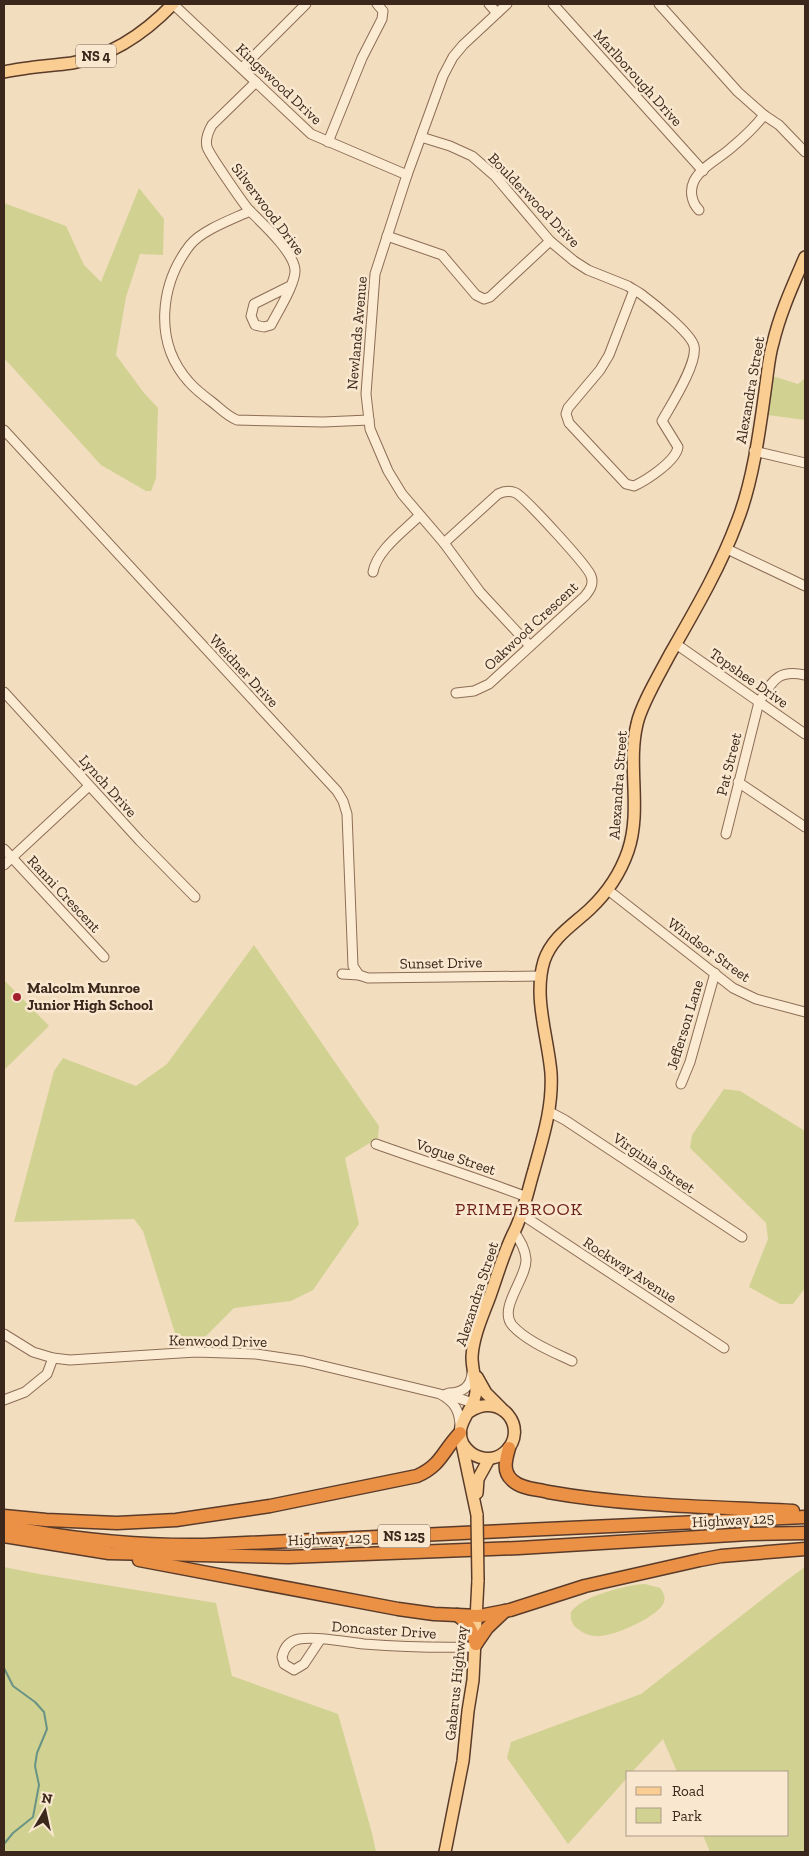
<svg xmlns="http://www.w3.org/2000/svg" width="809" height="1856" font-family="'Zilla Slab',serif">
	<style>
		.green { fill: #d1d292 }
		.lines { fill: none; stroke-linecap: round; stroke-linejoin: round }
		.stream { stroke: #699384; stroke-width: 2 }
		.minor-casing { stroke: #8d6d55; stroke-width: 11 }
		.major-casing { stroke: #5a3b2a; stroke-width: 14 }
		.highway-casing { stroke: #5a3b2a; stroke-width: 15 }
		.minor { stroke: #fcebd3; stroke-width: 9 }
		.major { stroke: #face92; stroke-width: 11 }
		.highway { stroke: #eb9146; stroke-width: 12 }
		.major-bridge-casing { stroke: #5a3b2a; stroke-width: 14; stroke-linecap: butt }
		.major-bridge { stroke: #face92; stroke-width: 11 }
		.poi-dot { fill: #a21f2e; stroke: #f9e8cf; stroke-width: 2 }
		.labels { text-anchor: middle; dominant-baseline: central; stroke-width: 5; stroke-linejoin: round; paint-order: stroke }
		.shield { fill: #f9e8cf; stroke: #746151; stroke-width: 1 }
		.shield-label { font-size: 14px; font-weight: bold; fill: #3b271b }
		.street-label { font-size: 15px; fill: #3b271b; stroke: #f9e8cf }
		.poi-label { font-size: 15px; font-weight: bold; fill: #3b271b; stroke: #f9e8cf; text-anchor: start }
		.quarter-label { font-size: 18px; letter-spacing: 1px; fill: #6c1f16; stroke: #f9e8cf }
	</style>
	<rect width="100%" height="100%" fill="#f2ddbf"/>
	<g class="green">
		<polygon points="139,188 164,219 163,255 140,254 126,297 116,355 144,393 158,408 156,478 151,491 146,491 101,465 4,358 4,203 66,226 84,265 101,282"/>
		<polygon points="766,374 798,384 805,378 805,420 761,414"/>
		<polygon points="254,945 379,1126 378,1138 345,1158 359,1224 313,1290 291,1301 234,1308 203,1339 180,1349 143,1231 134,1219 14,1222 54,1071 63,1058 136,1086 167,1064"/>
		<polygon points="4,980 49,1026 4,1070"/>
		<polygon points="724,1089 740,1091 805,1131 805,1288 793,1304 780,1304 749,1287 768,1239 766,1223 690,1148 692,1135"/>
		<polygon points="4,1567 39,1574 216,1603 232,1676 338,1714 372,1833 376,1852 4,1852"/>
		<polygon points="805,1567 805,1852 710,1852 703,1835 788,1835 788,1772 677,1772 663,1739 632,1772 628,1772 628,1777 568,1844 507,1758 511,1742 641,1694 787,1580"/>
		<path d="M645,1584L660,1588C663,1592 666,1597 664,1602C660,1616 614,1636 600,1636C592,1637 584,1634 578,1629C572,1625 570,1619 571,1612C582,1596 626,1585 645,1584Z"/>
	</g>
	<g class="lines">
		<polyline class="stream" points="4,1668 13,1686 35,1702 44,1712 47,1729 37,1753 35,1766 39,1785 33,1817 13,1833 4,1844"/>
		<g class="minor-casing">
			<g id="minor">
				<polyline points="173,4 311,134 407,175"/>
				<polyline points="489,4 497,13"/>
				<polyline points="507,4 463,45 453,57 443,76 407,175 375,274 366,394 370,429 388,471 402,494 444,543 480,592 530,646"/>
				<polyline points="553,4 703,171"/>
				<polyline points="659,4 738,92 764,115 779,125 805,152"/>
				<polyline points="242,68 306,4"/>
				<path d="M256,82L212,125C208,132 205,139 207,147C209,154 243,203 249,210C262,223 294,252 295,270C296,283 277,313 271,325L264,327L255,325L251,316L254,304L290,286"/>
				<path d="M421,137L450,146L472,156L495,176L550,241L574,261L588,270L628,286C632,289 637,291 641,294C653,303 691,333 694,346C698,363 671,405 662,421L678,447C676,461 647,480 634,486L626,484L569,423L566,414L568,408L600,370L609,355L634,290"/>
				<polyline points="328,142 362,58 382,19 383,11 377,4"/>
				<path d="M699,210C692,203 689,191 694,181C701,167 720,158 731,148C743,138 755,127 764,115"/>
				<path d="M250,211C233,219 202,230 190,245C160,284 153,342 189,382C195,389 204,396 212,402C220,408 227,416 237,420L323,422L369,420"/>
				<polyline points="387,236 442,255 476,295 484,299 490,297 550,241"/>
				<polyline points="4,430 337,791 343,801 347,814 353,966 359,975"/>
				<polyline points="754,451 805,463"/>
				<path d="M444,543L498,494C504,491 509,490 516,493C525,498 588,566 591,576C594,584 590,590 585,596L489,684L474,691L456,693"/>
				<polyline points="727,549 805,586"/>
				<path d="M373,572C377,550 404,531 419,516"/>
				<polyline points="676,644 805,734"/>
				<polyline points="4,692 140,841 195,897"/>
				<polyline points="738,782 805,827"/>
				<path d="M726,834L759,702C773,681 777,669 805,675"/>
				<polyline points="4,849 104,957"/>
				<polyline points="4,865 89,786"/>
				<polyline points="608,890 733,988 756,999 805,1012"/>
				<polyline points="342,974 359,975 368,978 541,976"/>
				<polyline points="681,1084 690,1062 715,973"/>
				<polyline points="550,1112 565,1120 742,1237"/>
				<path d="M376,1144C426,1162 477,1178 527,1197"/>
				<polyline points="521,1214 724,1348"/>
				<path d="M514,1231C520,1241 525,1248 526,1259C527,1278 498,1308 512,1325C526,1341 553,1352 572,1361"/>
				<path d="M4,1334L33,1352L53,1358L70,1360L196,1352L256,1354L303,1361L440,1394C455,1402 460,1411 460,1428"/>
				<path d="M449,1393C462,1393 471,1387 472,1373"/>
				<polyline points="446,1394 479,1405"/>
				<polyline points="4,1400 25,1392 47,1374 53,1358"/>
				<path d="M320,1640L304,1664L294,1670L284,1664L282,1657C284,1648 289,1641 299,1639C318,1636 345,1642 364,1644C403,1647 437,1648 476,1647"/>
			</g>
		</g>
		<g class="major-casing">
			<g id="major">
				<path d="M4,72C26,67 49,66 72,63C112,56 146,32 173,4"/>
				<polyline points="477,1377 486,1393 501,1408"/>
				<path d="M469,1412C501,1390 530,1429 505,1452C498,1458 488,1460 479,1457C472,1455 467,1450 463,1444C453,1424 474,1411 476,1392C476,1380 472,1369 472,1357C473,1336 483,1315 490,1296C498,1274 504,1251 515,1230C524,1211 528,1190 534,1170C543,1137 553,1107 551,1073C548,1037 533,997 544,961C552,937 573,925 590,909C608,892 620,874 628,851C642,810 627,765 637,724C641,705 660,673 670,654C694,612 720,568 737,522C753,482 760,428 766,384C768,370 769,356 773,343C780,313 793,285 805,257"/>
				<polyline points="462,1444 477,1515"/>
				<polyline points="477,1493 478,1479 489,1459"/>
				<polyline points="445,1852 463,1761 468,1711 473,1680 478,1580"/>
			</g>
		</g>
		<g class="highway-casing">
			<g id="highway">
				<path d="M509,1448C506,1459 502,1471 512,1480C521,1489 537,1489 548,1492C626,1506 713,1507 793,1511"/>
				<path d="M4,1516L46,1520L117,1523L176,1520L270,1506L417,1476C442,1465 443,1450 460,1433"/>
				<path d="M4,1526C70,1539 136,1546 204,1545L805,1517"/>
				<polyline points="4,1536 109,1553 288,1557 519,1548 749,1534 805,1533"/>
				<polyline points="139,1560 398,1609 434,1614 479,1616 510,1610 585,1586 700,1560 721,1556 805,1549"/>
				<path d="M457,1615C469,1623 472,1631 476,1644"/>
				<polyline points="476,1644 487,1628 505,1611"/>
			</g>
		</g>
		<use href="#minor" class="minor"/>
		<use href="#major" class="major"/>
		<use href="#highway" class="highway"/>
		<g class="major-bridge-casing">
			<polyline id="major-bridge" points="477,1515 478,1580"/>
		</g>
		<use href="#major-bridge" class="major-bridge"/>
	</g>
	<circle class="poi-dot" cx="17" cy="997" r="5"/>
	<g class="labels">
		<g class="shield">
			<rect x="76" y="44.5" width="40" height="23" rx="4"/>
			<rect x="378" y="1524.5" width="52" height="23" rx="4"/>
		</g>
		<g class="shield-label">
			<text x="96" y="56">NS 4</text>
			<text x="404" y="1536">NS 125</text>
		</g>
		<g class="street-label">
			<text transform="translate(638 78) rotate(48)">Marlborough Drive</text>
			<text transform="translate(279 84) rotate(43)">Kingswood Drive</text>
			<text transform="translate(534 200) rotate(46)">Boulderwood Drive</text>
			<text transform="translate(268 209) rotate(53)">Silverwood Drive</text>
			<text transform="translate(357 333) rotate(-85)">Newlands Avenue</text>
			<text transform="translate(750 390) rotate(-80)">Alexandra Street</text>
			<text transform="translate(531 626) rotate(-43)">Oakwood Crescent</text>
			<text transform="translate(244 671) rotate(47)">Weidner Drive</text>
			<text transform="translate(749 678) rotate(35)">Topshee Drive</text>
			<text transform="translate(729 764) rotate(-76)">Pat Street</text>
			<text transform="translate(618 785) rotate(-86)">Alexandra Street</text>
			<text transform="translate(108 786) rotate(48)">Lynch Drive</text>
			<text transform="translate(64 894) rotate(47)">Ranni Crescent</text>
			<text transform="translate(709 950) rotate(36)">Windsor Street</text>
			<text transform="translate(441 963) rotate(-1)">Sunset Drive</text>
			<text transform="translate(685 1025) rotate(-73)">Jefferson Lane</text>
			<text transform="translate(456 1157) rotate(19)">Vogue Street</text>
			<text transform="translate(654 1163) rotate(34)">Virginia Street</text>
			<text transform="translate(630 1270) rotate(33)">Rockway Avenue</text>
			<text transform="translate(477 1294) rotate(-72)">Alexandra Street</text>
			<text transform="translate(218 1341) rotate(1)">Kenwood Drive</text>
			<text transform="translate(733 1520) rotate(-3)">Highway 125</text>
			<text transform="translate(329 1539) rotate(-2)">Highway 125</text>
			<text transform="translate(384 1630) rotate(4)">Doncaster Drive</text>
			<text transform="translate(456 1683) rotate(-84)">Gabarus Highway</text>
		</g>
		<g class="poi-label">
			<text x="27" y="988">Malcolm Munroe<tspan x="27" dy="17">Junior High School</tspan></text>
		</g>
		<g class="quarter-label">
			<text x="519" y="1209">PRIME BROOK</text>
		</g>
	</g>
	<rect width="809" height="1856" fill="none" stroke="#3b271b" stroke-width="10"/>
	<rect x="626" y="1771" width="162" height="65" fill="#f9e8cf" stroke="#ad9b87"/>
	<rect x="636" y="1787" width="25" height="8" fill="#face92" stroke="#ad9b87"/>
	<text x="672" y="1796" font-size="15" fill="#3b271b">Road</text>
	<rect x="636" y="1808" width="25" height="15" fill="#d1d292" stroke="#ad9b87"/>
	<text x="672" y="1821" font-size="15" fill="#3b271b">Park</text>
	<g transform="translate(45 1811) rotate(9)" stroke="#f9e8cf" stroke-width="4" paint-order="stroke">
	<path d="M0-4L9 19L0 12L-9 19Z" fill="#3b271b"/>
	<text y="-8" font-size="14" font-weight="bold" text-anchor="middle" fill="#3b271b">N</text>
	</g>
</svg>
